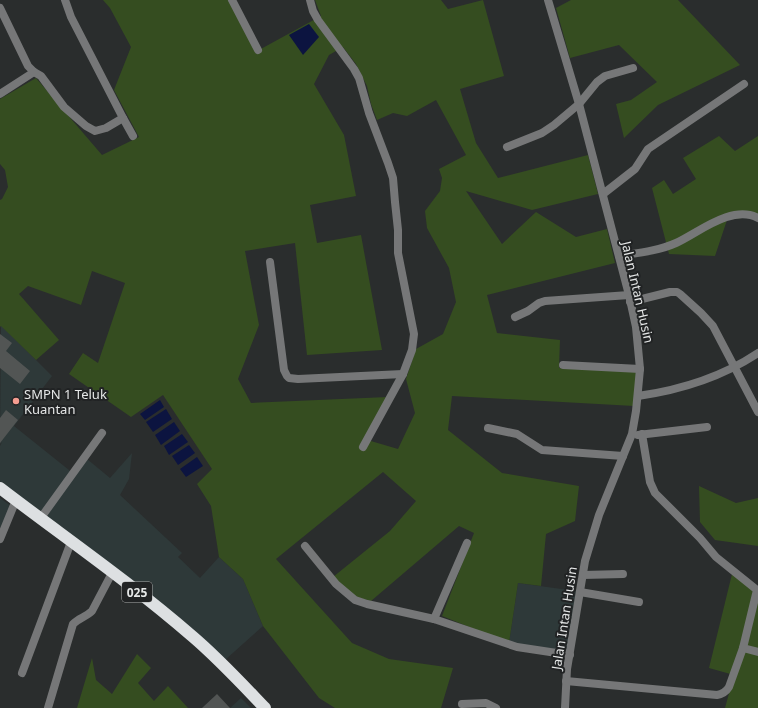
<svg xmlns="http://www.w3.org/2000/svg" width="758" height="708" font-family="'Noto Sans',sans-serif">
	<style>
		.built { fill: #2e3939 }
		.green { fill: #354d20; fill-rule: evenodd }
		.water { fill: #0c1440 }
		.building { fill: #525554 }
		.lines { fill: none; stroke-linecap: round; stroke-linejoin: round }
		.street { stroke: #767778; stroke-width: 8 }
		.highway { stroke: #dde0e2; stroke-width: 12 }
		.poi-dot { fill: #f59d90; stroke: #212324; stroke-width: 1.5 }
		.labels { text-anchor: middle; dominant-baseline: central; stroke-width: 4; stroke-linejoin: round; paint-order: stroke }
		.shield { fill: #212324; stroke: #aaacac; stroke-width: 1 }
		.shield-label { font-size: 12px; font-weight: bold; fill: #e5e7e7 }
		.street-label { font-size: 13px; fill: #e5e7e7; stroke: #212324 }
		.poi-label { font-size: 13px; fill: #e5e7e7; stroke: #212324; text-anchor: start }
	</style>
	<rect width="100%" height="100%" fill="#2a2d2d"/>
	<g class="built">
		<polygon points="1,325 52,376 14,426 74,474 87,459 110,478 132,453 129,479 120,495 182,553 178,557 200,578 219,557 243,579 263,626 225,660 0,483 0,446 2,442 0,444"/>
		<polygon points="0,498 11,506 0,529"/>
		<polygon points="518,583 576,591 568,651 509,643"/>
		<polygon points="241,698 251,708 230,708"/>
	</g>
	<g class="green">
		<path d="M103,0H233L259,50L321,16L315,0H441L448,9L483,0L504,76L460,89L476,143L498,178L588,155L598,194L532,210L466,191L502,244L536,212L576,237L607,229L615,263L487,295L497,333L560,340L559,368L637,372L634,406L452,396L448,430L502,473L579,486L575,521L546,534L541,586L518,583L509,643L442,616L474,533L459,526L371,601L355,597L333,577L390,531L416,501L383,472L276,559L352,643L389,659L453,668L441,708H335L319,698L263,626L243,579L219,557L211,506L197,484L212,469L163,395L131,417L69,374L83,353L98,363L125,283L92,271L81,305L28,286L19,294L59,340L36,360L1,326L0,327V200L2,199L8,187L5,170L0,164V99L36,78L102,155L139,137L114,90L131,47L110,8ZM343,47L356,64L367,86L371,104L377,120L393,113L407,116L436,100L466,155L439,169L442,178L440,191L425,211L427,228L449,268L456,302L443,334L416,349L406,379L415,413L398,449L364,439L388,397L251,403L238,379L259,325L245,251L295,243L307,355L382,350L361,235L317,243L310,205L356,196L344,135L314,84L329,55Z"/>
		<polygon points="571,0 678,0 740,65 658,105 624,138 616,104 631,100 657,82 619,45 570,58 556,8"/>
		<polygon points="719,136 735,151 758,136 758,221 749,217 727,220 715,256 669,254 652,188 664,180 673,194 696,179 683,158"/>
		<polygon points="699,486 736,503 758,498 758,546 715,540 700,522"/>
		<polygon points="733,570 758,589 758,708 725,708 734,675 709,668"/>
		<polygon points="137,654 151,668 138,683 154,701 168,686 188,708 77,708 92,658 96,680 112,694"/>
	</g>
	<g class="water">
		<polygon points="309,24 319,37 303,55 289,35"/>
		<polygon points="160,400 164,407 145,420 140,414"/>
		<polygon points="166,409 172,419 153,432 146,422"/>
		<polygon points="174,422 180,431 161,445 155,435"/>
		<polygon points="182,434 188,442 169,455 164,446"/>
		<polygon points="189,445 195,453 178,465 172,456"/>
		<polygon points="197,457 203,466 186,477 180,469"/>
	</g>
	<g class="building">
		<polygon points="0,334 12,343 6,351 30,371 20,384 0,368"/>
		<polygon points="6,410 18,420 0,443 0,418"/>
		<polygon points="217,694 230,708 202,708"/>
	</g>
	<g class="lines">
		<g class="street">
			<polyline points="65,0 71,17 123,118 133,136"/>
			<polyline points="232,0 258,50"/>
			<polyline points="310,0 313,11 318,20 354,69 359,78 369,113 388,163 393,178 395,202 398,230 398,253 414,334 412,350 403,374 363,447"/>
			<polyline points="548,0 579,104 629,295 636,327 640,369 636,411 632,434 599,515 585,561 567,669 565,708"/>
			<polyline points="0,8 28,66 34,72 41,76 64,107 86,126 95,131 106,128 123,118"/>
			<polyline points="0,94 34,72"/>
			<polyline points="507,147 542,133 554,125 579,104 597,82 605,76 633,68"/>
			<polyline points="603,194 635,169 648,149 744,84"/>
			<path d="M619,256C638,253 658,251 676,243C698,233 732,204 758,218"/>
			<polyline points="270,262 284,370 287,376 289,378 298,379 403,374"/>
			<polyline points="630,302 670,292 677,292 680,294 701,313 713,326 758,412"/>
			<polyline points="515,317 528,311 539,303 545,301 629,295"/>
			<polyline points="563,365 640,369"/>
			<path d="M638,396C680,390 722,377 758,353"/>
			<polyline points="488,428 517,434 542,450 623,456"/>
			<polyline points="638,435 707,427"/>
			<polyline points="40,519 102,433"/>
			<polyline points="0,539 16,500"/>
			<polyline points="305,546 336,584 355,600 367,604 434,619 517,647 570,655"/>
			<polyline points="583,575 623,574"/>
			<polyline points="580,592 639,602"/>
			<polyline points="434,619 467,543"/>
			<polyline points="743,648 758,652"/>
			<polyline points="22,673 71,542"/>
			<path d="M566,681L717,695C723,694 726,692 729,687L743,648L757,590L716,557L700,538L655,493L650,482L642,434"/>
			<polyline points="462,704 486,703 496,708"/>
			<path d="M48,708L73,624C79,618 86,617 92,611L112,573"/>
		</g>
		<path class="highway" d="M0,488C64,537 131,583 192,636C218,658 241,683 265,708"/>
	</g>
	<circle class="poi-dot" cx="16" cy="401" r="4"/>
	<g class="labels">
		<rect class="shield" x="122" y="582" width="30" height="20" rx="3"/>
		<g class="shield-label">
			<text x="137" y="592">025</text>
		</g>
		<g class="street-label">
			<text transform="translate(638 292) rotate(77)">Jalan Intan Husin</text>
			<text transform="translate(564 618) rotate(-81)">Jalan Intan Husin</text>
		</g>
		<g class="poi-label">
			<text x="24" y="394">SMPN 1 Teluk<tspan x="24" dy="15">Kuantan</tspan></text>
		</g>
	</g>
</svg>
